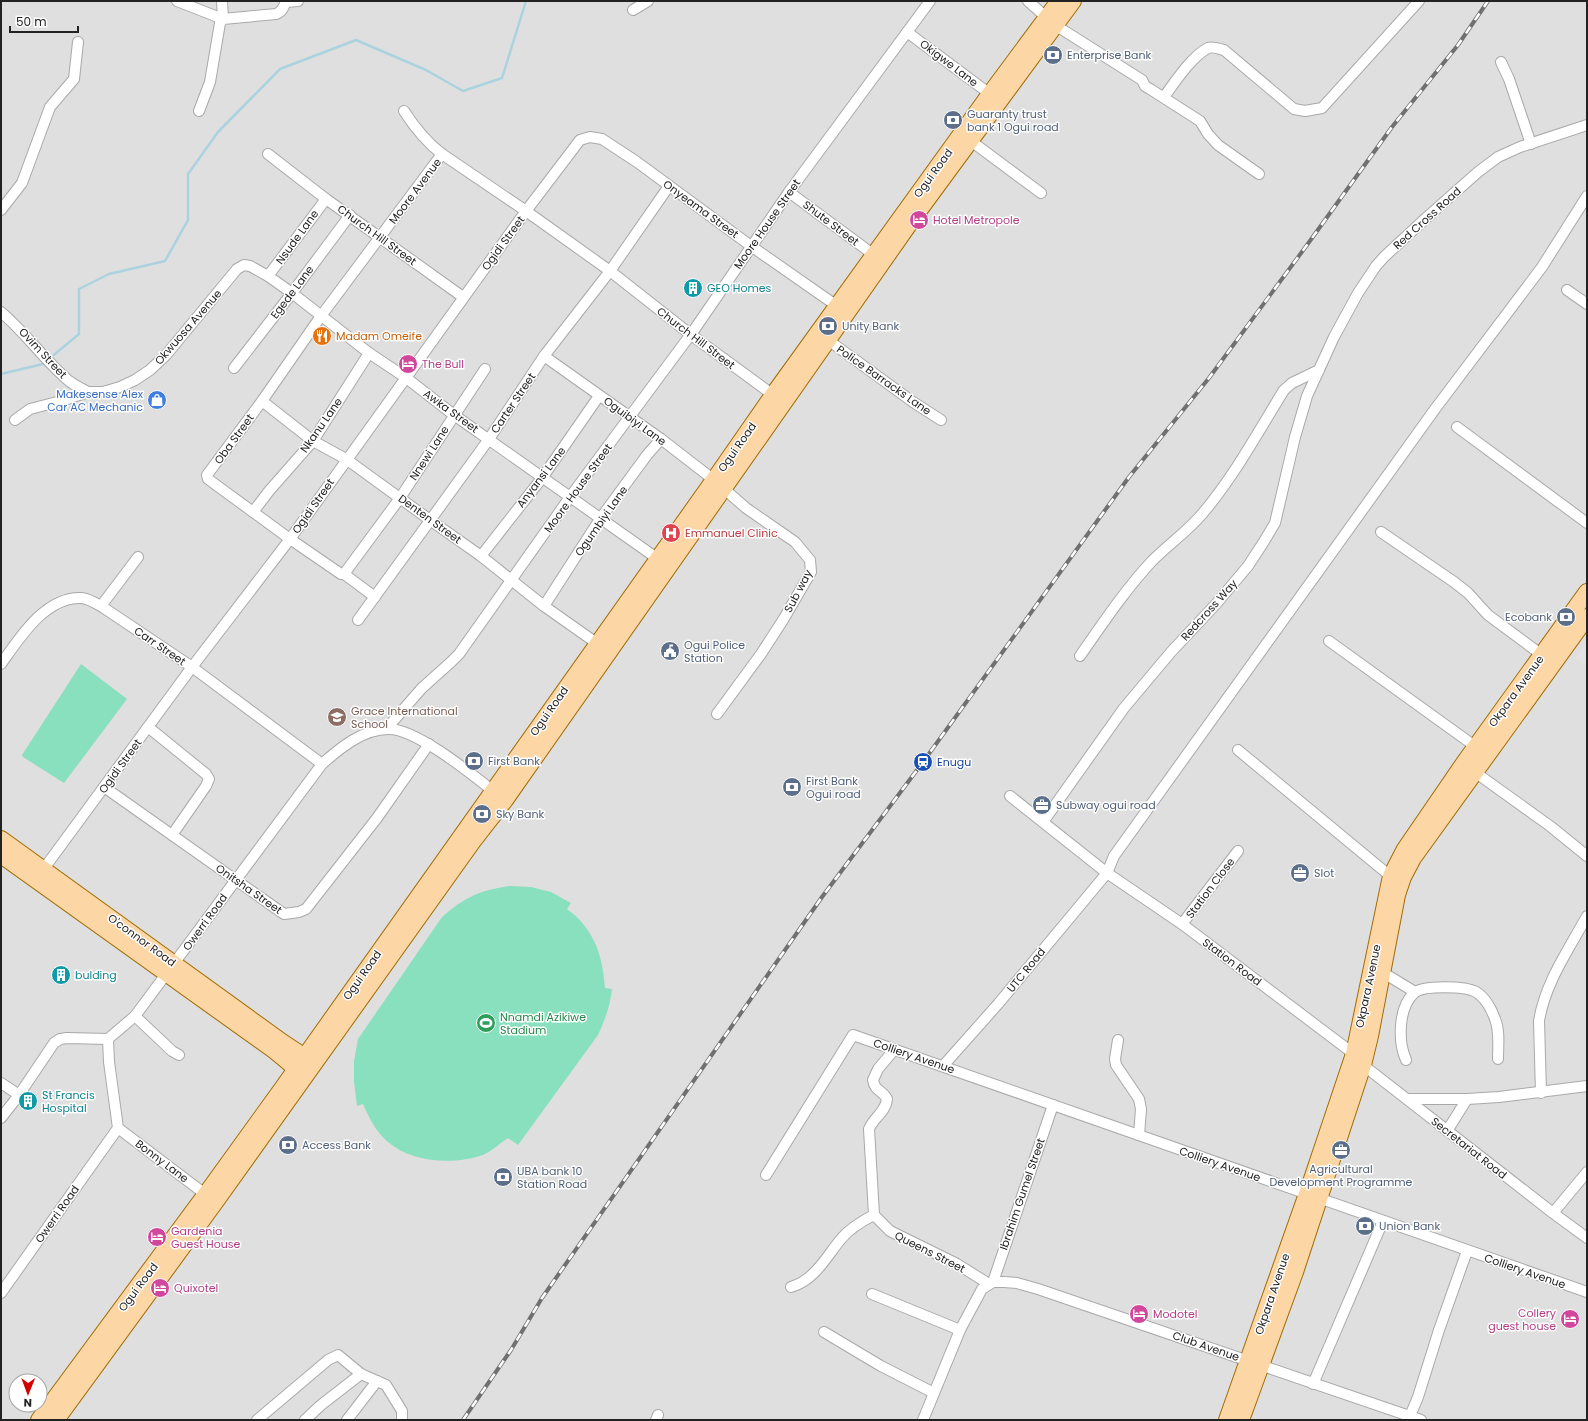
<svg xmlns="http://www.w3.org/2000/svg" width="1588" height="1421" font-family="Poppins,sans-serif">
	<style>
		.residential { fill: #e0dfdf; fill-rule: evenodd }
		.pitch { fill: #88e0be }
		.parking { fill: #e2e2e2 }
		.lines { fill: none; stroke-linecap: round; stroke-linejoin: round }
		.stream { stroke: #aad3df; stroke-width: 2.5 }
		.street-casing { stroke: #a9a9a9; stroke-width: 12 }
		.primary-casing { stroke: #a06b00; stroke-width: 18 }
		.street { stroke: #fff; stroke-width: 10 }
		.primary { stroke: #fcd6a4; stroke-width: 16 }
		.rail-casing { stroke: #707070; stroke-width: 4 }
		.rail { stroke: #fff; stroke-width: 2.5; stroke-dasharray: 8; stroke-linecap: butt }
		.labels { text-anchor: middle; dominant-baseline: central; stroke-width: 3; stroke-linejoin: round; paint-order: stroke }
		.service-label { font-size: 11px; fill: #4e5e75; stroke: #fff; text-anchor: start }
		.street-label { font-size: 11px; fill: #222; stroke: #fff }
		.hotel-label { font-size: 11px; fill: #b23c85; stroke: #fff; text-anchor: start }
		.culture-label { font-size: 11px; fill: #0d838f; stroke: #fff; text-anchor: start }
		.food-label { font-size: 11px; fill: #c56008; stroke: #fff; text-anchor: start }
		.shop-label { font-size: 11px; fill: #366cbe; stroke: #fff; text-anchor: end }
		.health-label { font-size: 11px; fill: #be3a42; stroke: #fff; text-anchor: start }
		.education-label { font-size: 11px; fill: #785e54; stroke: #fff; text-anchor: start }
		.transit-label { font-size: 11px; fill: #164399; stroke: #fff; text-anchor: start }
		.leisure-label { font-size: 11px; fill: #27864d; stroke: #fff; text-anchor: start }
	</style>
	<rect width="100%" height="100%" fill="#f2efe9"/>
	<path class="residential" d="M1,1H1587V1420H1ZM16,1381H40V1405H16Z"/>
	<g class="pitch">
		<polygon points="81,664 127,699 64,783 23,757 22,755"/>
		<path d="M510,886L531,887L551,892L571,903L567,909C572,913 579,918 583,924C599,943 603,964 605,988L612,989C610,1006 605,1020 598,1035L518,1145L508,1138C500,1143 492,1151 483,1155C454,1165 412,1163 388,1142C376,1132 369,1118 363,1104L357,1106L354,1082V1061L358,1039L442,917C465,897 480,890 510,886Z"/>
	</g>
	<polygon class="parking" points="1587,642 1587,667 1575,658"/>
	<g class="lines">
		<g class="stream">
			<polyline points="49,359 79,334 79,289 109,274 165,261 188,220 188,174 218,132 280,69 356,40 426,70 463,91 502,78 526,1"/>
			<polyline points="1,374 43,364 45,363"/>
		</g>
		<g class="street-casing">
			<g id="street">
				<polyline points="177,1 223,19 222,1"/>
				<polyline points="1028,1 1047,18"/>
				<polyline points="286,2 298,1"/>
				<polyline points="633,10 648,1"/>
				<polyline points="1055,25 1142,80 1145,86 1150,89 1200,121 1208,134 1218,145 1259,174"/>
				<polyline points="907,32 990,94"/>
				<polyline points="1501,62 1509,79 1531,144"/>
				<path d="M1164,97C1175,82 1191,57 1208,48C1213,46 1219,49 1224,50L1294,109L1305,111L1322,108L1419,1"/>
				<path d="M199,111L210,82L220,23L223,19L276,14C282,12 284,7 286,1"/>
				<path d="M404,111C415,128 426,142 442,154"/>
				<polyline points="971,141 1041,193"/>
				<polyline points="268,154 326,199 463,297"/>
				<polyline points="789,192 874,255"/>
				<polyline points="1,210 22,183 50,107 74,79 78,42"/>
				<polyline points="268,276 326,199"/>
				<polyline points="1567,290 1587,304"/>
				<path d="M1,312C26,333 44,360 69,381C74,385 81,388 88,392"/>
				<polyline points="828,340 913,402 941,420"/>
				<polyline points="544,356 661,439 714,480 746,508 795,542 810,560 811,572 783,620 761,654 717,714"/>
				<polyline points="234,368 292,293 350,215"/>
				<polyline points="485,369 400,498 344,574 341,574 290,539 208,479 207,475 262,401 321,316 442,154 526,211 610,271 690,334 776,397"/>
				<polyline points="262,401 313,441 346,459 430,520 481,556 544,606 602,647"/>
				<polyline points="15,420 30,409 61,401 88,392 103,392 120,387 135,380 150,370 166,355 237,269 244,265 250,266 268,276 292,293 369,353 405,377 454,415 658,559"/>
				<polyline points="1457,427 1587,523"/>
				<polyline points="253,512 269,491 313,441 369,353"/>
				<polyline points="1381,532 1454,582 1468,593 1488,615 1542,655"/>
				<polyline points="481,556 542,478 599,396"/>
				<polyline points="344,574 375,597"/>
				<polyline points="101,606 138,557"/>
				<polyline points="544,606 600,519 647,455 661,439"/>
				<polyline points="358,620 489,439 544,356 610,271 669,186"/>
				<polyline points="1329,641 1476,747"/>
				<path d="M1080,656C1103,623 1125,590 1152,561C1169,544 1188,531 1203,513C1235,475 1258,432 1284,390L1292,383L1319,370"/>
				<path d="M1,664C19,639 45,596 82,598C90,599 97,604 104,608L192,667L322,764"/>
				<polyline points="148,727 206,774 209,779 206,786 172,835"/>
				<polyline points="387,728 422,688 451,662 459,654 570,497 694,330 789,192 930,1"/>
				<polyline points="1238,750 1395,880"/>
				<polyline points="1472,770 1550,826 1587,856"/>
				<polyline points="104,787 284,914 299,912 306,909 377,818 429,744"/>
				<polyline points="1010,796 1107,873 1182,924 1354,1054 1363,1065 1553,1213 1587,1238"/>
				<polyline points="1043,822 1124,708 1171,652 1216,604 1248,566 1263,543 1275,523 1295,437 1307,396 1334,337 1358,293 1376,266 1384,257 1425,219 1478,172 1498,157 1520,147 1587,125"/>
				<polyline points="40,874 192,667 290,539 526,211 580,140 590,137 602,139 637,162 751,246 837,306"/>
				<polyline points="1182,924 1238,851"/>
				<polyline points="1382,972 1415,992"/>
				<polyline points="135,1016 172,1051 179,1055"/>
				<path d="M108,1039L135,1016L322,764C340,748 363,729 388,729C416,728 474,776 497,794"/>
				<polyline points="1118,1040 1115,1059 1116,1065 1139,1099 1141,1109 1139,1135"/>
				<path d="M894,1050L878,1069L873,1080C875,1092 883,1090 887,1099C886,1112 873,1118 869,1129L874,1215L890,1231L957,1264L989,1284"/>
				<path d="M1406,1060C1398,1042 1398,1008 1414,993C1423,985 1465,986 1476,992C1485,997 1492,1010 1495,1019C1500,1031 1498,1046 1498,1059"/>
				<polyline points="943,1066 998,1004 1107,873 1114,856 1435,409 1542,267 1587,196"/>
				<polyline points="1,1083 19,1095"/>
				<path d="M1541,1093L1539,1021C1545,983 1569,949 1587,916"/>
				<polyline points="1407,1099 1467,1099 1499,1097 1587,1086"/>
				<polyline points="1,1118 19,1095 54,1043 60,1039 67,1038 108,1039"/>
				<polyline points="118,1128 209,1197"/>
				<polyline points="1447,1131 1467,1099"/>
				<polyline points="766,1175 853,1035 1587,1292"/>
				<polyline points="1553,1213 1587,1172"/>
				<polyline points="993,1282 1053,1105"/>
				<path d="M791,1287C815,1280 826,1257 841,1239C850,1228 862,1221 874,1215"/>
				<polyline points="1,1293 118,1128 109,1062 108,1039"/>
				<polyline points="872,1294 960,1330"/>
				<polyline points="824,1332 881,1366 934,1393"/>
				<polyline points="1313,1384 1383,1221"/>
				<polyline points="1410,1416 1418,1397 1439,1330 1467,1251"/>
				<polyline points="257,1420 328,1360 338,1355 361,1374 386,1385 402,1411 402,1420"/>
				<polyline points="305,1420 321,1405 361,1374"/>
				<polyline points="347,1420 377,1381"/>
				<polyline points="656,1420 658,1415"/>
				<polyline points="923,1420 960,1330 982,1289 993,1282 1004,1282 1017,1283 1038,1289 1421,1420"/>
			</g>
		</g>
		<g class="primary-casing">
			<g id="primary">
				<polyline points="1,839 282,1042 312,1062"/>
				<polyline points="1,855 275,1051 304,1075"/>
				<polyline points="39,1420 206,1194 284,1086 714,480 773,395 990,94 1059,1"/>
				<polyline points="56,1420 216,1201 473,841 505,800 912,220 1073,1"/>
				<polyline points="1227,1420 1307,1194 1354,1054 1391,876 1405,849 1464,763 1587,592"/>
				<polyline points="1241,1420 1295,1272 1363,1065 1370,1036 1397,895 1403,877 1413,858 1587,617"/>
			</g>
		</g>
		<use href="#street" class="street"/>
		<use href="#primary" class="primary"/>
		<g class="rail-casing">
			<polyline id="rail" points="463,1420 511,1350 542,1298 822,897 923,762 1129,477 1209,378 1307,245 1392,127 1458,45 1488,1"/>
		</g>
		<use href="#rail" class="rail"/>
	</g>
	<defs>
		<g id="bank-disc" transform="scale(1)"><circle r="9.5" fill="#5c6f8a" stroke="#fff"/><path d="M-6-4H6V4H-6ZM0-2.3a2.3 2.3 0 1 0 0 4.6a2.3 2.3 0 1 0 0-4.6Z" fill="#fff"/></g>
		<g id="hotel-disc" transform="scale(1)"><circle r="9.5" fill="#d1479c" stroke="#fff"/><path d="M-6-4.5h1.5V1H6V5H4.5V3h-9V5H-6ZM-4 0a1.8 1.8 0 1 1 3.6 0ZM.5 0V-2.5h3Q6-2.5 6 0Z" fill="#fff"/></g>
		<g id="building-disc" transform="scale(1)"><circle r="9.5" fill="#0f9aa8" stroke="#fff"/><path d="M-4-6H4V6H1V3H-1V6H-4ZM-2.5-4.3h1.7v1.8h-1.7ZM.8-4.3h1.7v1.8H.8ZM-2.5-1h1.7V.8h-1.7ZM.8-1h1.7V.8H.8Z" fill="#fff"/></g>
		<g id="restaurant-disc" transform="scale(1)"><circle r="9.5" fill="#e8710a" stroke="#fff"/><path d="M-5-6h1v4h1v-4h1v4h1v-4h1v5L-1.5 .5V6h-2V.5L-5-1ZM5-6V6H3V1.5H1.5Q1.5-4 5-6Z" fill="#fff"/></g>
		<g id="shop-disc" transform="scale(1)"><circle r="9.5" fill="#3f7fe0" stroke="#fff"/><path d="M-5-2.5h2.3a2.7 3.5 0 0 1 5.4 0H5L5.5 6h-11ZM-1.5-2.5h3a1.5 2.3 0 0 0-3 0Z" fill="#fff"/></g>
		<g id="hospital-disc" transform="scale(1)"><circle r="9.5" fill="#e0444e" stroke="#fff"/><path d="M-5-5h3v3.5h4V-5h3V5h-3V1.5h-4V5h-3Z" fill="#fff"/></g>
		<g id="civic-disc" transform="scale(1)"><circle r="9.5" fill="#5c6f8a" stroke="#fff"/><path d="M-.6-6.5H3V-4.5H.6V-3L4-1V1h2V6H-6V1h2V-1L-.6-3ZM-1.2 2.5V6h2.4V2.5Z" fill="#fff"/></g>
		<g id="school-disc" transform="scale(1)"><circle r="9.5" fill="#8d6e63" stroke="#fff"/><path d="M0-5L7-2L0 1L-7-2ZM-4 1L0 2.5L4 1V4Q0 6-4 4Z" fill="#fff"/></g>
		<g id="station-disc" transform="scale(1)"><circle r="9.5" fill="#1a4fb4" stroke="#fff"/><path d="M-3-6H3Q5-6 5-4V2Q5 4 3 4L4.5 6H3L1.5 4h-3L-3 6H-4.5L-3 4Q-5 4-5 2V-4Q-5-6-3-6ZM-3.5-4v3h7v-3ZM-3.5 1v1.5H-2V1ZM2 1v1.5H3.5V1Z" fill="#fff"/></g>
		<g id="office-disc" transform="scale(1)"><circle r="9.5" fill="#5c6f8a" stroke="#fff"/><path d="M-6-3h4V-5.5h4V-3h4V5H-6ZM-1-4.5V-3h2v-1.5ZM-6 0V1H6V0Z" fill="#fff"/></g>
		<g id="stadium-disc" transform="scale(1)"><circle r="9.5" fill="#2e9e5b" stroke="#fff"/><path d="M0-5a6.5 5 0 1 0 0 10a6.5 5 0 1 0 0-10ZM-3.5-1.8h7v3.6h-7Z" fill="#fff"/></g>
	</defs>
	<g fill-rule="evenodd">
		<use href="#bank-disc" x="1053" y="55"/>
		<use href="#bank-disc" x="953" y="120"/>
		<use href="#hotel-disc" x="919" y="220"/>
		<use href="#building-disc" x="693" y="288"/>
		<use href="#bank-disc" x="828" y="326"/>
		<use href="#restaurant-disc" x="322" y="336"/>
		<use href="#hotel-disc" x="408" y="364"/>
		<use href="#shop-disc" x="157" y="400"/>
		<use href="#hospital-disc" x="671" y="533"/>
		<use href="#bank-disc" x="1566" y="617"/>
		<use href="#civic-disc" x="670" y="651"/>
		<use href="#school-disc" x="337" y="717"/>
		<use href="#bank-disc" x="474" y="761"/>
		<use href="#station-disc" x="923" y="762"/>
		<use href="#bank-disc" x="792" y="787"/>
		<use href="#office-disc" x="1042" y="805"/>
		<use href="#bank-disc" x="482" y="814"/>
		<use href="#office-disc" x="1300" y="873"/>
		<use href="#building-disc" x="61" y="975"/>
		<use href="#stadium-disc" x="486" y="1023"/>
		<use href="#building-disc" x="28" y="1101"/>
		<use href="#bank-disc" x="288" y="1145"/>
		<use href="#office-disc" x="1341" y="1150"/>
		<use href="#bank-disc" x="503" y="1177"/>
		<use href="#bank-disc" x="1365" y="1226"/>
		<use href="#hotel-disc" x="157" y="1237"/>
		<use href="#hotel-disc" x="160" y="1288"/>
		<use href="#hotel-disc" x="1139" y="1314"/>
		<use href="#hotel-disc" x="1570" y="1319"/>
	</g>
	<g class="labels">
		<g class="service-label">
			<text x="1067" y="55">Enterprise Bank</text>
			<text x="967" y="114">Guaranty trust<tspan x="967" dy="13">bank 1 Ogui road</tspan></text>
			<text x="842" y="326">Unity Bank</text>
			<text x="1552" y="617" text-anchor="end">Ecobank</text>
			<text x="684" y="645">Ogui Police<tspan x="684" dy="13">Station</tspan></text>
			<text x="488" y="761">First Bank</text>
			<text x="806" y="781">First Bank<tspan x="806" dy="13">Ogui road</tspan></text>
			<text x="1056" y="805">Subway ogui road</text>
			<text x="496" y="814">Sky Bank</text>
			<text x="1314" y="873">Slot</text>
			<text x="302" y="1145">Access Bank</text>
			<text x="1341" y="1169" text-anchor="middle">Agricultural<tspan x="1341" dy="13">Development Programme</tspan></text>
			<text x="517" y="1171">UBA bank 10<tspan x="517" dy="13">Station Road</tspan></text>
			<text x="1379" y="1226">Union Bank</text>
		</g>
		<g class="street-label">
			<text transform="translate(949 63) rotate(37)">Okigwe Lane</text>
			<text transform="translate(933 173) rotate(-54)">Ogui Road</text>
			<text transform="translate(415 191) rotate(-53)">Moore Avenue</text>
			<text transform="translate(701 209) rotate(36)">Onyeama Street</text>
			<text transform="translate(1427 218) rotate(-42)">Red Cross Road</text>
			<text transform="translate(831 223) rotate(37)">Shute Street</text>
			<text transform="translate(767 224) rotate(-55)">Moore House Street</text>
			<text transform="translate(377 235) rotate(36)">Church Hill Street</text>
			<text transform="translate(297 237) rotate(-54)">Nsude Lane</text>
			<text transform="translate(503 243) rotate(-54)">Ogidi Street</text>
			<text transform="translate(292 292) rotate(-53)">Egede Lane</text>
			<text transform="translate(188 327) rotate(-49)">Okwuosa Avenue</text>
			<text transform="translate(696 338) rotate(37)">Church Hill Street</text>
			<text transform="translate(43 353) rotate(47)">Ovim Street</text>
			<text transform="translate(884 380) rotate(35)">Police Barracks Lane</text>
			<text transform="translate(513 403) rotate(-56)">Carter Street</text>
			<text transform="translate(451 411) rotate(36)">Awka Street</text>
			<text transform="translate(635 421) rotate(36)">Oguibiyi Lane</text>
			<text transform="translate(321 425) rotate(-55)">Nkanu Lane</text>
			<text transform="translate(234 439) rotate(-54)">Oba Street</text>
			<text transform="translate(737 447) rotate(-55)">Ogui Road</text>
			<text transform="translate(429 453) rotate(-57)">Nnewi Lane</text>
			<text transform="translate(541 477) rotate(-53)">Anyansi Lane</text>
			<text transform="translate(578 488) rotate(-54)">Moore House Street</text>
			<text transform="translate(313 506) rotate(-55)">Ogidi Street</text>
			<text transform="translate(430 519) rotate(36)">Denten Street</text>
			<text transform="translate(601 521) rotate(-55)">Ogumbiyi Lane</text>
			<text transform="translate(798 591) rotate(-62)">Sub way</text>
			<text transform="translate(1209 610) rotate(-48)">Redcross Way</text>
			<text transform="translate(160 646) rotate(34)">Carr Street</text>
			<text transform="translate(1516 691) rotate(-54)">Okpara Avenue</text>
			<text transform="translate(549 711) rotate(-55)">Ogui Road</text>
			<text transform="translate(120 766) rotate(-54)">Ogidi Street</text>
			<text transform="translate(1210 888) rotate(-53)">Station Close</text>
			<text transform="translate(249 889) rotate(35)">Onitsha Street</text>
			<text transform="translate(205 922) rotate(-54)">Owerri Road</text>
			<text transform="translate(142 940) rotate(36)">O'connor Road</text>
			<text transform="translate(1232 962) rotate(37)">Station Road</text>
			<text transform="translate(1026 970) rotate(-51)">UTC Road</text>
			<text transform="translate(362 975) rotate(-55)">Ogui Road</text>
			<text transform="translate(1368 986) rotate(-78)">Okpara Avenue</text>
			<text transform="translate(914 1056) rotate(19)">Colliery Avenue</text>
			<text transform="translate(1469 1148) rotate(38)">Secretariat Road</text>
			<text transform="translate(162 1161) rotate(37)">Bonny Lane</text>
			<text transform="translate(1220 1164) rotate(19)">Colliery Avenue</text>
			<text transform="translate(1022 1194) rotate(-71)">Ibrahim Gumel Street</text>
			<text transform="translate(57 1214) rotate(-55)">Owerri Road</text>
			<text transform="translate(930 1252) rotate(27)">Queens Street</text>
			<text transform="translate(1525 1271) rotate(19)">Colliery Avenue</text>
			<text transform="translate(138 1287) rotate(-53)">Ogui Road</text>
			<text transform="translate(1272 1294) rotate(-71)">Okpara Avenue</text>
			<text transform="translate(1206 1346) rotate(19)">Club Avenue</text>
		</g>
		<g class="hotel-label">
			<text x="933" y="220">Hotel Metropole</text>
			<text x="422" y="364">The Bull</text>
			<text x="171" y="1231">Gardenia<tspan x="171" dy="13">Guest House</tspan></text>
			<text x="174" y="1288">Quixotel</text>
			<text x="1556" y="1313" text-anchor="end">Collery<tspan x="1556" dy="13">guest house</tspan></text>
			<text x="1153" y="1314">Modotel</text>
		</g>
		<g class="culture-label">
			<text x="707" y="288">GEO Homes</text>
			<text x="75" y="975">bulding</text>
			<text x="42" y="1095">St Francis<tspan x="42" dy="13">Hospital</tspan></text>
		</g>
		<g class="food-label">
			<text x="336" y="336">Madam Omeife</text>
		</g>
		<g class="shop-label">
			<text x="143" y="394">Makesense Alex<tspan x="143" dy="13">Car AC Mechanic</tspan></text>
		</g>
		<g class="health-label">
			<text x="685" y="533">Emmanuel Clinic</text>
		</g>
		<g class="education-label">
			<text x="351" y="711">Grace International<tspan x="351" dy="13">School</tspan></text>
		</g>
		<g class="transit-label">
			<text x="937" y="762">Enugu</text>
		</g>
		<g class="leisure-label">
			<text x="500" y="1017">Nnamdi Azikiwe<tspan x="500" dy="13">Stadium</tspan></text>
		</g>
	</g>
	<rect width="1588" height="1421" fill="none" stroke="#222222" stroke-width="4"/>
	<g transform="translate(28 1393) rotate(181)"><circle r="19" fill="#ffffff" stroke="#a7a7a7"/>
	<path d="M0-3L7 15L0 10L-7 15Z" fill="#d40000"/>
	<text y="-6" font-size="11" font-weight="bold" text-anchor="middle" fill="#222222">N</text>
	</g>
	<path d="M10 26v6h68v-6" fill="none" stroke="#222222" stroke-width="2"/>
	<text x="16" y="26" font-size="12" fill="#222222" stroke="#ffffff" stroke-width="3" paint-order="stroke">50 m</text>
</svg>
